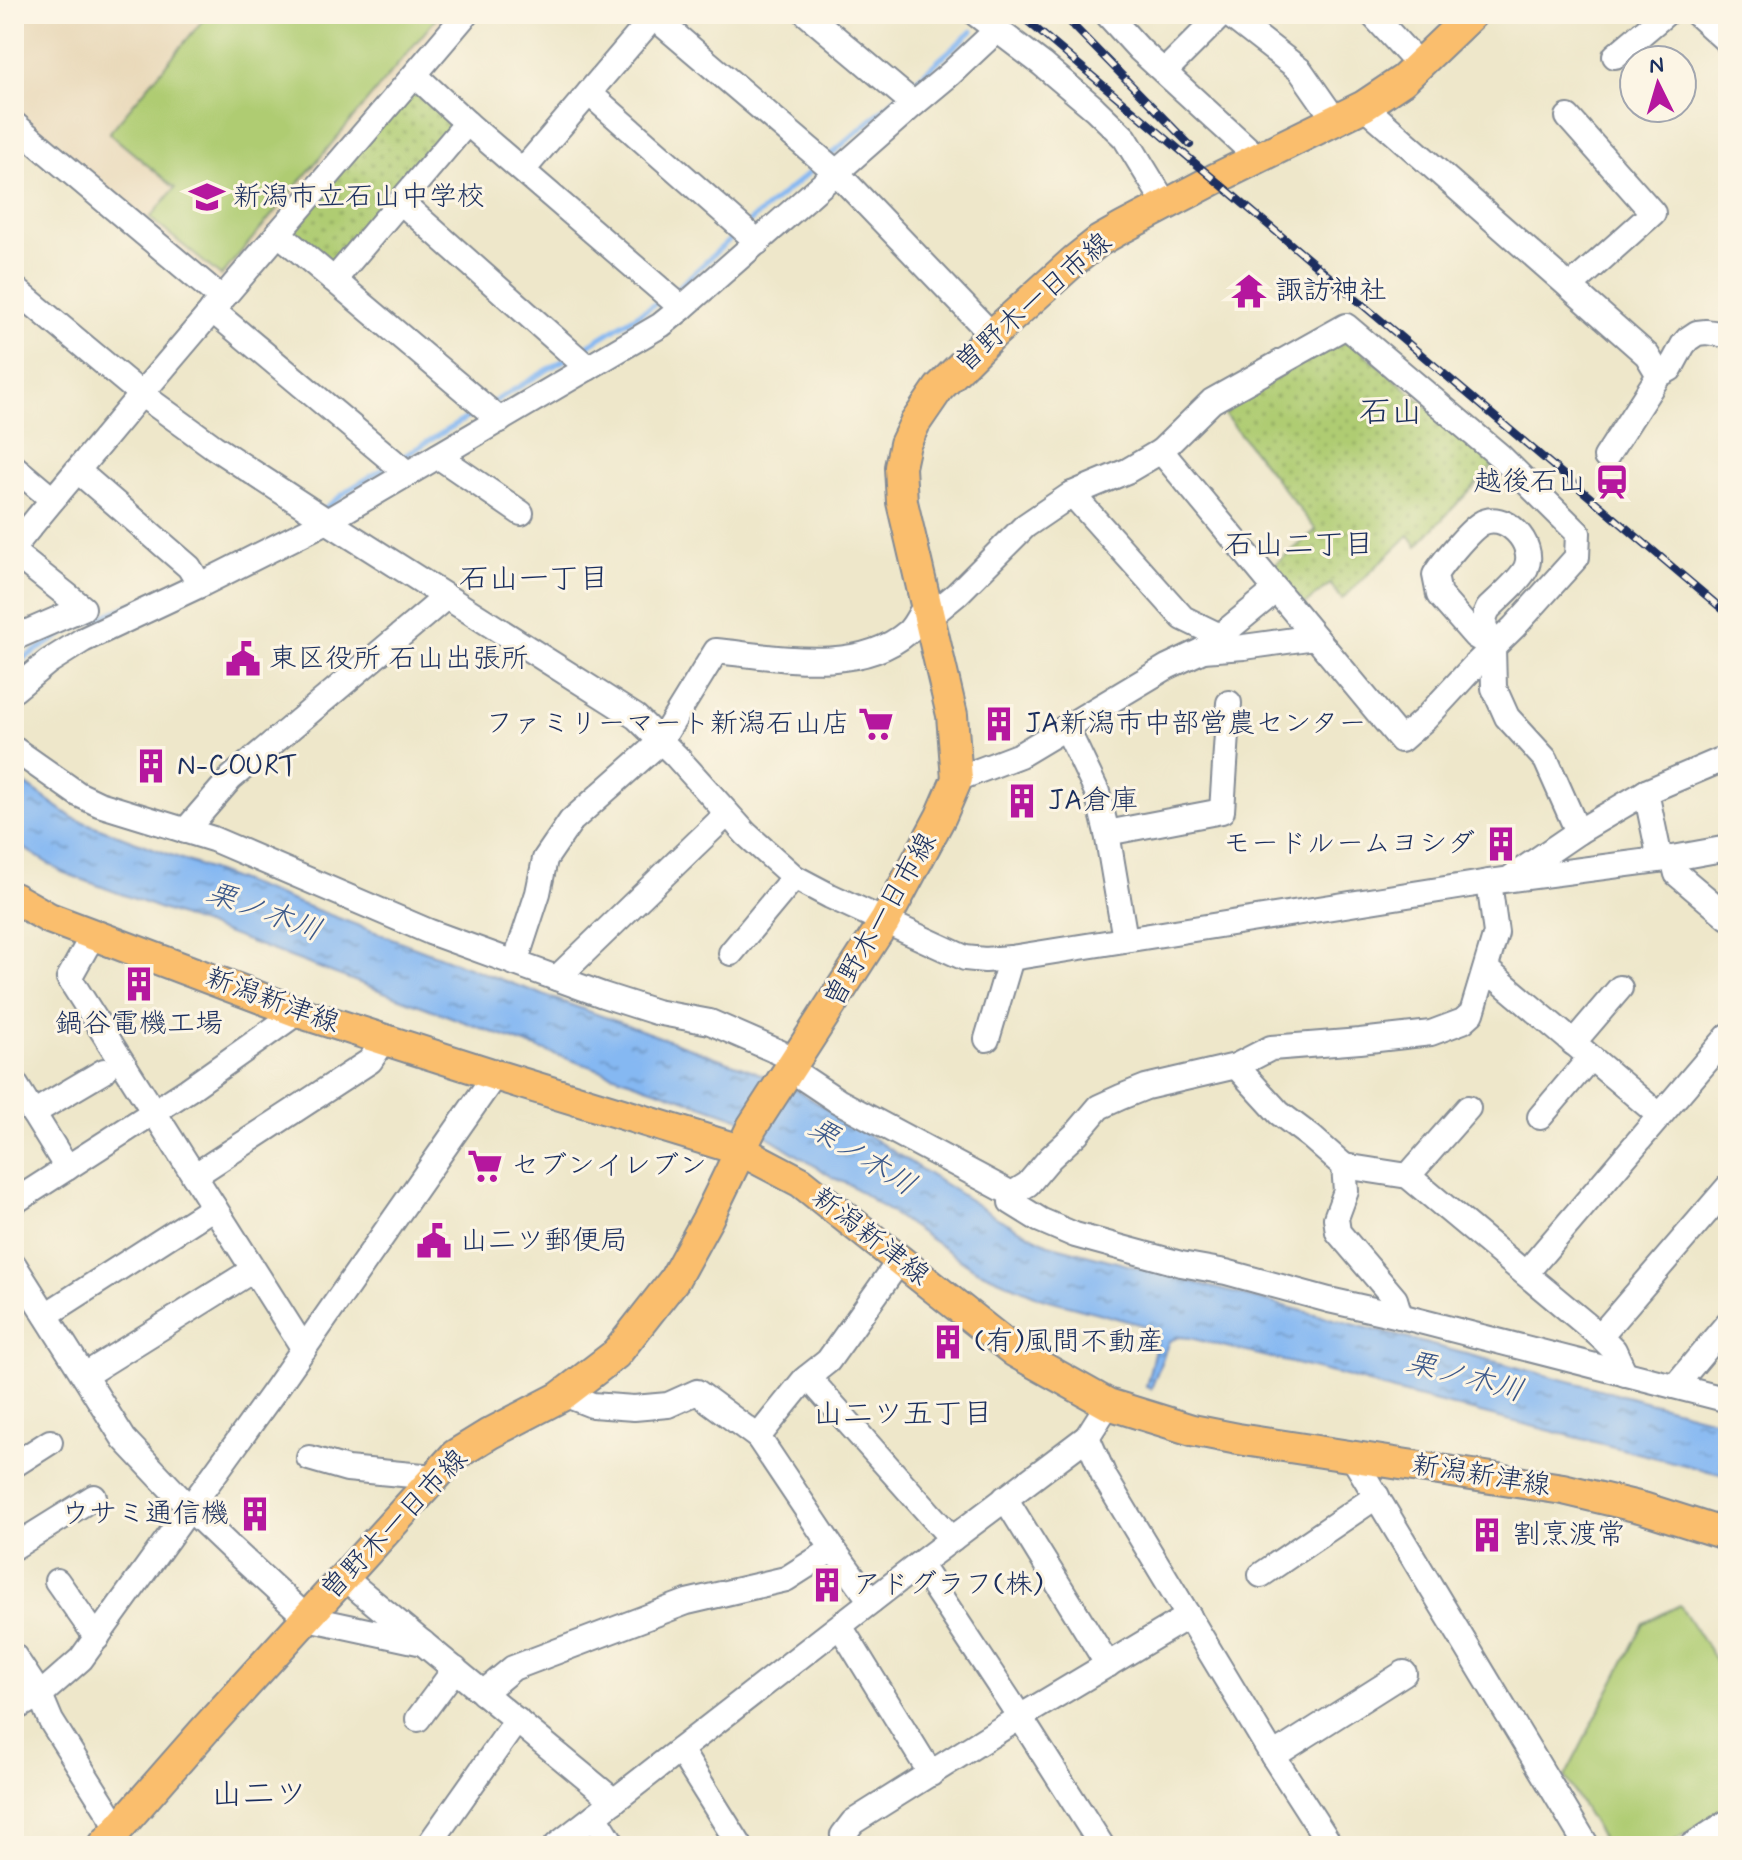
<svg xmlns="http://www.w3.org/2000/svg" width="1742" height="1860" font-family="Mynerve,'Klee One',sans-serif">
	<style>
		.built { fill: #e9d9ba }
		.grass { fill: #afcc72; stroke: #657e68; stroke-width: 2 }
		.park { fill: url(#park-dots); stroke: #657e68; stroke-width: 2 }
		.water { fill: url(#water-ripples); stroke: #5074a8; stroke-width: 2 }
		.lines { fill: none; stroke-linecap: round; stroke-linejoin: round }
		.stream { stroke: #85b8f2; stroke-width: 5 }
		.minor-casing { stroke: #848b94; stroke-width: 28 }
		.major-casing { stroke: #848b94; stroke-width: 34 }
		.minor { stroke: #fff; stroke-width: 24 }
		.major { stroke: #fabe6d; stroke-width: 30 }
		.rail-casing { stroke: #1b2f5e; stroke-width: 8 }
		.rail { stroke: #fcf5e5; stroke-width: 5; stroke-dasharray: 15; stroke-linecap: butt }
		.labels { text-anchor: middle; dominant-baseline: central; stroke-width: 6; stroke-linejoin: round; paint-order: stroke }
		.poi-label { font-size: 28px; fill: #1b2f5e; stroke: #fcf5e5; text-anchor: start }
		.street-label { font-size: 28px; fill: #1b2f5e; stroke: #fcf5e5 }
		.neighbourhood-label { font-size: 30px; fill: #1b2f5e; stroke: #fcf5e5 }
		.water-label { font-size: 30px; font-style: italic; fill: #3b588a; stroke: #fcf5e5 }
		.quarter-label { font-size: 32px; fill: #1b2f5e; stroke: #fcf5e5 }
	</style>
	<defs>
		<pattern id="park-dots" width="8" height="8" patternUnits="userSpaceOnUse" patternTransform="scale(2)"><rect width="8" height="8" fill="#afcc72"/><path d="M2 2h.1M6 6h.1" fill="none" stroke="#8ea661" stroke-width="1.8" stroke-linecap="round"/></pattern>
		<pattern id="water-ripples" width="26" height="14" patternUnits="userSpaceOnUse" patternTransform="scale(2)"><rect width="26" height="14" fill="#85b8f2"/><path d="M2 4q2-2 4 0t4 0M15 11q2-2 4 0t4 0" fill="none" stroke="#6c96c7"/></pattern>
	</defs>
	<rect width="100%" height="100%" fill="#fcf5e5"/>
	<filter id="ink" filterUnits="userSpaceOnUse"><feTurbulence type="fractalNoise" baseFrequency=".0125" numOctaves="2"/><feDisplacementMap in="SourceGraphic" scale="16" xChannelSelector="R" yChannelSelector="G"/><feConvolveMatrix kernelMatrix="1 2 1 2 8 2 1 2 1" color-interpolation-filters="sRGB"/></filter>
	<filter id="wash" filterUnits="userSpaceOnUse"><feTurbulence type="fractalNoise" baseFrequency=".006" numOctaves="4" result="noise"/><feDisplacementMap in="SourceGraphic" scale="32" xChannelSelector="R" yChannelSelector="G"/><feGaussianBlur stdDeviation="1.8" result="paint"/><feColorMatrix in="noise" values="0 0 0 0 0 0 0 0 0 0 0 0 0 0 0 0 0 1.4 0 .05"/><feComposite in="paint" operator="in"/></filter>
	<g filter="url(#wash)">
		<rect width="100%" height="100%" fill="#eee7ca"/>
		<polygon class="built" points="14,14 450,14 221,286 14,109"/>
		<g class="grass">
			<polygon points="208,14 440,14 221,276 150,218 175,188 109,133"/>
			<polygon points="1680,1605 1728,1680 1728,1808 1666,1846 1607,1846 1565,1777 1644,1623"/>
		</g>
		<g class="park">
			<polygon points="417,84 461,123 341,263 328,266 287,233"/>
			<polygon points="1337,343 1352,343 1495,464 1417,546 1409,535 1342,599 1330,584 1303,606 1272,567 1316,530 1221,410"/>
		</g>
		<polygon class="water" points="14,776 73,818 505,981 751,1070 797,1090 999,1219 1048,1244 1728,1423 1728,1476 1394,1391 1349,1377 1190,1338 1179,1337 1169,1341 1151,1389 1146,1387 1157,1340 1154,1331 1150,1327 1042,1298 975,1269 850,1185 836,1179 738,1118 494,1033 62,872 14,842"/>
		<g class="lines">
			<g class="stream">
				<polyline points="906,89 972,31"/>
				<polyline points="828,157 896,98"/>
				<polyline points="748,223 817,166"/>
				<polyline points="674,291 737,233"/>
				<polyline points="579,351 663,299"/>
				<polyline points="490,404 567,358"/>
				<polyline points="401,458 478,411"/>
				<polyline points="321,511 350,489 386,467"/>
				<polyline points="14,664 65,633 134,603"/>
			</g>
		</g>
	</g>
	<g filter="url(#ink)">
		<g class="lines">
			<g class="minor-casing">
				<g id="minor">
					<polyline points="807,14 914,104"/>
					<polyline points="976,14 1042,64 1094,108 1125,138 1166,205"/>
					<polyline points="1107,14 1140,50 1258,158"/>
					<polyline points="1228,14 1300,70 1335,120"/>
					<polyline points="1372,14 1420,66"/>
					<polyline points="1697,14 1728,42"/>
					<polyline points="654,17 836,172 992,335"/>
					<polyline points="1615,56 1665,14"/>
					<polyline points="1165,71 1222,14"/>
					<polyline points="415,75 467,123 682,308"/>
					<polyline points="589,93 758,242"/>
					<polyline points="1364,106 1647,355 1659,375"/>
					<polyline points="1568,117 1653,213 1570,287"/>
					<polyline points="14,124 221,298"/>
					<polyline points="523,170 656,14"/>
					<polyline points="401,202 588,368"/>
					<polyline points="278,233 500,420"/>
					<polyline points="334,280 467,123"/>
					<polyline points="14,288 141,394 214,447 327,521 636,717 676,756 746,834 794,877 830,896 965,958 985,960 1011,958 1489,882 1673,858 1728,848"/>
					<polyline points="212,310 407,473"/>
					<polygon points="1346,326 1500,456 1578,533 1577,557 1514,627 1474,666 1425,719 1401,740 1161,451 1212,401"/>
					<polyline points="438,456 521,513"/>
					<polyline points="1606,457 1659,375 1670,369 1683,345 1688,339 1697,333 1706,332 1728,335"/>
					<polyline points="14,467 52,499"/>
					<polyline points="78,471 189,567 200,585"/>
					<polyline points="1072,494 1183,618 1220,636"/>
					<path d="M14,547C44,509 76,472 107,435C225,293 347,155 466,14"/>
					<polyline points="14,553 83,608 14,638"/>
					<polyline points="928,618 957,594 1025,526 1072,494 1127,471 1161,451"/>
					<path d="M1493,647L1475,636L1439,595L1435,575C1441,564 1469,531 1480,524C1504,509 1537,544 1526,568C1521,579 1498,599 1488,609L1485,616L1484,626L1493,647L1494,688L1507,717L1546,760L1578,832"/>
					<polyline points="1203,650 1244,647 1315,637"/>
					<polyline points="14,690 48,662 83,640 200,585 327,521 661,325 682,308 914,104 950,74 996,31"/>
					<polyline points="1066,727 1097,792 1107,833 1125,939"/>
					<polyline points="14,749 78,794 99,804 213,839 430,932 603,995 656,1012 710,1022 797,1060"/>
					<polyline points="957,779 1020,755 1167,667 1203,650 1276,590"/>
					<polyline points="1646,792 1660,859"/>
					<polyline points="185,831 231,778 446,597"/>
					<polyline points="1107,833 1222,811 1229,703"/>
					<polyline points="1673,858 1677,874 1728,917"/>
					<polyline points="1512,877 1578,832 1646,792 1728,757"/>
					<polyline points="93,935 69,978 304,1349"/>
					<polyline points="731,953 794,877"/>
					<path d="M515,963L538,893L545,859L571,821L660,742L716,651C777,657 858,675 908,632C915,626 920,614 925,606"/>
					<polyline points="1486,969 1659,1115"/>
					<polyline points="557,978 727,814"/>
					<polyline points="987,1039 1011,958"/>
					<polyline points="1573,1043 1620,988"/>
					<polyline points="1236,1066 1279,1113 1311,1137 1344,1166 1346,1191 1336,1218 1338,1232 1395,1299 1400,1316"/>
					<polyline points="790,1069 838,1101 1012,1194 1011,1202 1040,1220 1075,1235 1181,1264 1226,1272 1329,1300 1400,1316 1728,1400"/>
					<polyline points="14,1082 67,1168"/>
					<polyline points="33,1113 104,1071"/>
					<polyline points="1540,1117 1590,1058"/>
					<polyline points="1344,1166 1408,1176 1600,1336 1614,1350 1625,1374"/>
					<polyline points="194,1176 370,1061 384,1040"/>
					<polyline points="1408,1176 1468,1108"/>
					<polyline points="1012,1194 1028,1184 1050,1158 1077,1133 1099,1107 1121,1097 1146,1087 1236,1066 1271,1048 1360,1041 1431,1033 1463,1021 1472,1013 1496,933 1489,882"/>
					<polyline points="14,1202 188,1090 298,1012"/>
					<polyline points="14,1265 124,1439 189,1508 232,1549 307,1618 423,1643"/>
					<polyline points="1526,1273 1728,1036"/>
					<polyline points="46,1315 214,1207"/>
					<polyline points="1600,1336 1728,1187"/>
					<polyline points="85,1375 253,1270"/>
					<polyline points="808,1377 952,1539"/>
					<polyline points="1675,1386 1728,1323"/>
					<polyline points="564,1394 592,1405 634,1408 668,1405 697,1392 758,1437 833,1549 871,1601"/>
					<polyline points="758,1437 804,1380 828,1361 900,1260"/>
					<polyline points="1087,1437 1105,1478 1273,1756 1331,1846"/>
					<polyline points="1352,1456 1587,1846"/>
					<polyline points="309,1458 347,1469 434,1477"/>
					<polyline points="14,1465 50,1442"/>
					<polyline points="1005,1498 1108,1665"/>
					<polyline points="14,1547 94,1497"/>
					<polyline points="919,1564 1020,1717 1102,1846"/>
					<polyline points="1261,1575 1377,1496"/>
					<polyline points="343,1577 614,1801"/>
					<polyline points="57,1581 97,1638"/>
					<polyline points="840,1626 931,1774"/>
					<polyline points="14,1656 40,1695 51,1721 119,1829"/>
					<polyline points="483,1693 513,1668 687,1602 786,1579 833,1549"/>
					<polyline points="14,1709 40,1695 81,1659 275,1390 495,1075"/>
					<polyline points="418,1719 455,1669"/>
					<polyline points="680,1750 740,1846"/>
					<polyline points="1273,1756 1404,1673"/>
					<polyline points="595,1816 614,1846"/>
					<polyline points="428,1846 517,1720"/>
					<polyline points="556,1846 919,1564 1087,1437 1108,1404"/>
					<polyline points="849,1846 843,1835 853,1822 1020,1717 1189,1616"/>
					<polyline points="1691,1846 1728,1822"/>
				</g>
			</g>
			<g class="major-casing">
				<g id="major">
					<polyline points="14,898 49,918 298,1012 495,1075 740,1150 801,1182 1015,1352 1108,1404 1192,1430 1238,1439 1563,1489 1643,1508 1728,1535"/>
					<polyline points="103,1846 203,1732 455,1455 489,1434 560,1397 616,1354 674,1280 708,1218 752,1127 885,921 941,816 957,779 952,715 902,502 900,467 905,444 915,423 939,388 992,335 1075,260 1099,241 1122,228 1215,179 1364,106 1403,80 1472,14"/>
				</g>
			</g>
			<use href="#minor" class="minor"/>
			<use href="#major" class="major"/>
			<g class="rail-casing">
				<g id="rail">
					<polyline points="1019,14 1728,614"/>
					<polyline points="1062,14 1190,145"/>
				</g>
			</g>
			<use href="#rail" class="rail"/>
		</g>
	</g>
	<defs>
		<g id="school-bare" transform="scale(2.76)"><path d="M0-5L7-2L0 1L-7-2ZM-4 1L0 2.5L4 1V4Q0 6-4 4Z" fill="#b5179e" stroke="#fcf5e5" stroke-width="2.5" paint-order="stroke"/></g>
		<g id="temple-bare" transform="scale(2.76)"><path d="M0-6L5-2H3V0L6.5 2.5H4V6H1.5V3h-3V6H-4V2.5H-6.5L-3 0V-2H-5Z" fill="#b5179e" stroke="#fcf5e5" stroke-width="2.5" paint-order="stroke"/></g>
		<g id="station-bare" transform="scale(2.76)"><path d="M-3-6H3Q5-6 5-4V2Q5 4 3 4L4.5 6H3L1.5 4h-3L-3 6H-4.5L-3 4Q-5 4-5 2V-4Q-5-6-3-6ZM-3.5-4v3h7v-3ZM-3.5 1v1.5H-2V1ZM2 1v1.5H3.5V1Z" fill="#b5179e" stroke="#fcf5e5" stroke-width="2.5" paint-order="stroke"/></g>
		<g id="civic-bare" transform="scale(2.76)"><path d="M-.6-6.5H3V-4.5H.6V-3L4-1V1h2V6H-6V1h2V-1L-.6-3ZM-1.2 2.5V6h2.4V2.5Z" fill="#b5179e" stroke="#fcf5e5" stroke-width="2.5" paint-order="stroke"/></g>
		<g id="supermarket-bare" transform="scale(2.76)"><path d="M-6-5.5h2.5l.6 2H6L4.5 2H-2.5L-4.4-4H-6ZM-1.5 3.2a1.3 1.3 0 1 0 .1 0ZM3 3.2a1.3 1.3 0 1 0 .1 0Z" fill="#b5179e" stroke="#fcf5e5" stroke-width="2.5" paint-order="stroke"/></g>
		<g id="building-bare" transform="scale(2.76)"><path d="M-4-6H4V6H1V3H-1V6H-4ZM-2.5-4.3h1.7v1.8h-1.7ZM.8-4.3h1.7v1.8H.8ZM-2.5-1h1.7V.8h-1.7ZM.8-1h1.7V.8H.8Z" fill="#b5179e" stroke="#fcf5e5" stroke-width="2.5" paint-order="stroke"/></g>
	</defs>
	<g fill-rule="evenodd">
		<use href="#school-bare" x="207" y="197"/>
		<use href="#temple-bare" x="1249" y="291"/>
		<use href="#station-bare" x="1612" y="482"/>
		<use href="#civic-bare" x="243" y="659"/>
		<use href="#supermarket-bare" x="876" y="724"/>
		<use href="#building-bare" x="999" y="724"/>
		<use href="#building-bare" x="151" y="766"/>
		<use href="#building-bare" x="1022" y="801"/>
		<use href="#building-bare" x="1501" y="844"/>
		<use href="#building-bare" x="139" y="984"/>
		<use href="#supermarket-bare" x="485" y="1166"/>
		<use href="#civic-bare" x="434" y="1241"/>
		<use href="#building-bare" x="948" y="1342"/>
		<use href="#building-bare" x="255" y="1514"/>
		<use href="#building-bare" x="1487" y="1535"/>
		<use href="#building-bare" x="827" y="1585"/>
	</g>
	<g class="labels">
		<g class="poi-label">
			<text x="233" y="197">新潟市立石山中学校</text>
			<text x="1275" y="291">諏訪神社</text>
			<text x="1586" y="482" text-anchor="end">越後石山</text>
			<text x="269" y="659">東区役所 石山出張所</text>
			<text x="850" y="724" text-anchor="end">ファミリーマート新潟石山店</text>
			<text x="1025" y="724">JA新潟市中部営農センター</text>
			<text x="177" y="766">N-COURT</text>
			<text x="1048" y="801">JA倉庫</text>
			<text x="1475" y="844" text-anchor="end">モードルームヨシダ</text>
			<text x="139" y="1024" text-anchor="middle">鍋谷電機工場</text>
			<text x="511" y="1166">セブンイレブン</text>
			<text x="460" y="1241">山二ツ郵便局</text>
			<text x="974" y="1342">(有)風間不動産</text>
			<text x="229" y="1514" text-anchor="end">ウサミ通信機</text>
			<text x="1513" y="1535">割烹渡常</text>
			<text x="853" y="1585">アドグラフ(株)</text>
		</g>
		<g class="street-label">
			<text transform="translate(1034 303) rotate(-41)">曽野木一日市線</text>
			<text transform="translate(881 920) rotate(-60)">曽野木一日市線</text>
			<text transform="translate(272 1001) rotate(20)">新潟新津線</text>
			<text transform="translate(870 1237) rotate(38)">新潟新津線</text>
			<text transform="translate(1481 1476) rotate(9)">新潟新津線</text>
			<text transform="translate(395 1525) rotate(-46)">曽野木一日市線</text>
		</g>
		<g class="neighbourhood-label">
			<text x="1299" y="545">石山二丁目</text>
			<text x="534" y="579">石山一丁目</text>
			<text x="903" y="1414">山二ツ五丁目</text>
		</g>
		<g class="water-label">
			<text transform="translate(264 912) rotate(20)">栗ノ木川</text>
			<text transform="translate(862 1157) rotate(32)">栗ノ木川</text>
			<text transform="translate(1465 1377) rotate(15)">栗ノ木川</text>
		</g>
		<g class="quarter-label">
			<text x="1391" y="413">石山</text>
			<text x="259" y="1795">山二ツ</text>
		</g>
	</g>
	<rect width="1742" height="1860" fill="none" stroke="#fcf5e5" stroke-width="48"/>
	<g transform="translate(1658 84) rotate(355)"><circle r="38" fill="#fcf5e5" stroke="#a2a6af" stroke-width="2"/>
	<path d="M0-6L14 30L0 20L-14 30Z" fill="#b5179e"/>
	<text y="-12" font-size="22" font-weight="bold" text-anchor="middle" fill="#1b2f5e">N</text>
	</g>
</svg>
